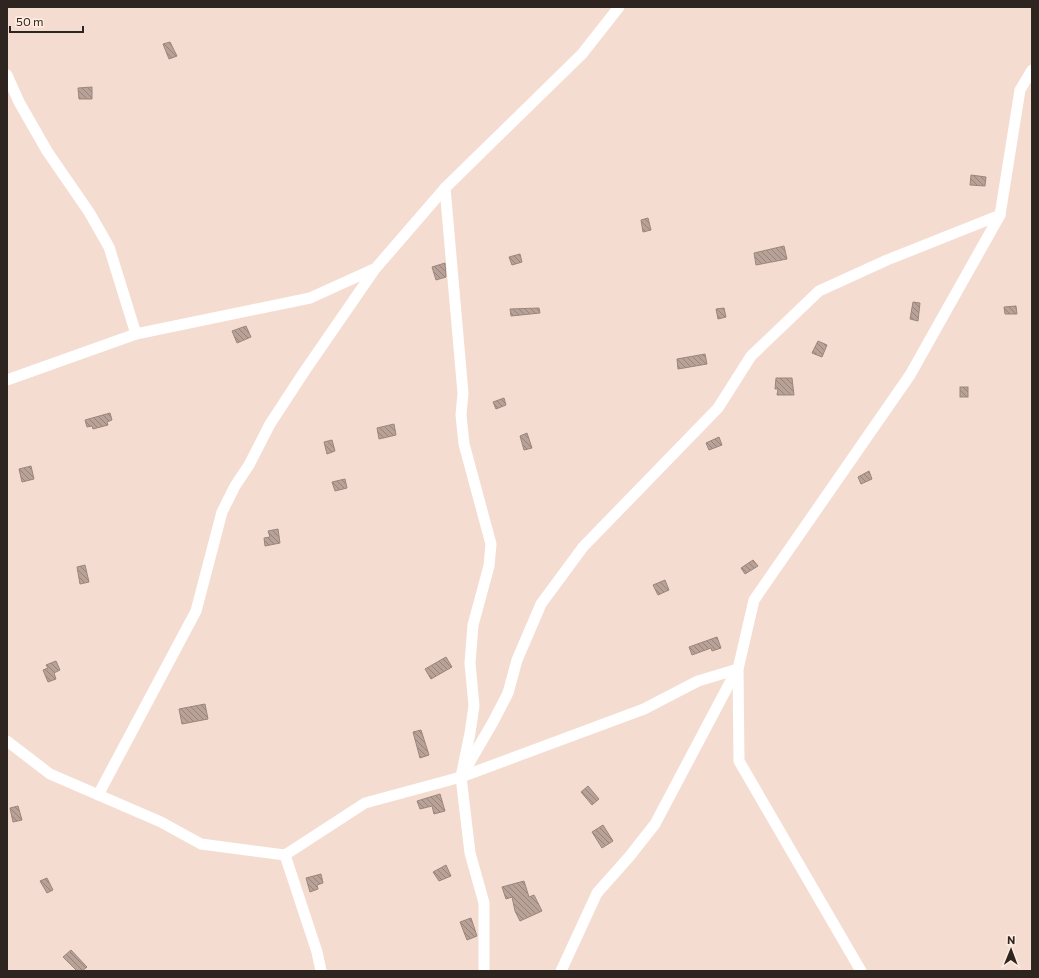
<svg xmlns="http://www.w3.org/2000/svg" width="1039" height="978" font-family="Commissioner,sans-serif">
	<style>
		.building { fill: url(#building-back-hatch); stroke: #9c867b }
		.lines { fill: none; stroke-linecap: round; stroke-linejoin: round }
		.minor { stroke: #fff; stroke-width: 11 }
	</style>
	<defs>
		<pattern id="building-back-hatch" width="6" height="6" patternUnits="userSpaceOnUse"><rect width="6" height="6" fill="#b8a196"/><path d="M-1 5l2 2M0 0l6 6M5-1l2 2" fill="none" stroke="#96837a"/></pattern>
	</defs>
	<rect width="100%" height="100%" fill="#f5dcd1"/>
	<g class="building">
		<polygon points="170,42 177,56 169,59 163,44"/>
		<polygon points="92,87 92,99 79,99 78,88"/>
		<polygon points="971,175 986,177 985,186 970,185"/>
		<polygon points="648,218 651,230 643,232 641,220"/>
		<polygon points="784,246 787,259 756,265 754,253"/>
		<polygon points="520,254 522,262 512,265 509,257"/>
		<polygon points="445,263 446,277 436,280 432,267"/>
		<polygon points="913,302 920,303 918,321 910,319"/>
		<polygon points="1016,306 1017,314 1005,314 1004,307"/>
		<polygon points="539,308 540,313 511,316 510,309"/>
		<polygon points="724,308 726,317 718,319 716,309"/>
		<polygon points="246,326 251,337 237,343 232,331"/>
		<polygon points="818,341 827,345 822,357 812,353"/>
		<polygon points="705,354 707,364 678,369 677,359"/>
		<polygon points="776,378 792,378 794,395 777,395 778,389 775,389"/>
		<rect x="960" y="387" width="8" height="10"/>
		<polygon points="504,398 506,405 496,409 493,402"/>
		<polygon points="110,413 112,420 107,422 108,425 93,429 92,426 87,427 85,420"/>
		<polygon points="394,424 396,435 379,439 377,428"/>
		<polygon points="527,433 532,448 524,450 520,436"/>
		<polygon points="719,437 722,445 709,450 706,443"/>
		<polygon points="332,440 335,451 327,454 324,442"/>
		<polygon points="31,466 34,479 22,482 19,469"/>
		<polygon points="869,471 872,479 861,484 858,477"/>
		<polygon points="345,479 347,488 335,491 332,482"/>
		<polygon points="278,529 280,543 265,546 264,538 270,537 268,531"/>
		<polygon points="753,560 758,566 745,574 741,568"/>
		<polygon points="85,565 89,582 80,584 77,567"/>
		<polygon points="665,580 669,590 658,595 653,585"/>
		<polygon points="717,637 721,648 712,651 711,648 692,655 689,647"/>
		<polygon points="446,657 452,667 431,679 425,669"/>
		<polygon points="56,661 60,670 54,673 56,679 48,682 43,670 48,668 46,665"/>
		<polygon points="205,704 208,719 182,724 179,709"/>
		<polygon points="421,730 429,755 420,758 413,732"/>
		<polygon points="588,786 599,799 592,805 581,792"/>
		<polygon points="440,794 445,811 434,814 432,806 420,809 417,801"/>
		<polygon points="18,806 22,820 13,822 10,808"/>
		<polygon points="603,825 613,841 602,848 592,832"/>
		<polygon points="446,865 451,876 439,881 433,872"/>
		<polygon points="321,874 323,883 317,885 318,889 310,892 306,878"/>
		<polygon points="47,878 53,890 47,893 40,881"/>
		<polygon points="524,881 529,897 534,895 542,911 520,921 515,911 512,897 506,899 502,887"/>
		<polygon points="471,918 477,936 467,940 460,922"/>
		<polygon points="71,950 87,967 82,971 77,971 63,957"/>
	</g>
	<g class="lines">
		<g class="minor">
			<polyline points="7,75 19,102 47,151 89,212 109,247 136,334"/>
			<polyline points="445,188 463,393 461,415 464,444 491,544 489,566 473,625 470,663 474,706 470,733 461,777 470,853 484,903 484,971"/>
			<polyline points="7,380 136,334 310,298 374,269"/>
			<polyline points="7,741 50,774 161,822 201,844 285,855"/>
			<polyline points="461,777 493,722 508,693 517,660 541,604 583,547 718,408 751,356 819,291 887,260 1000,215"/>
			<polyline points="98,795 196,611 222,512 235,486 249,465 270,424 304,372 375,269 445,188 582,54 619,7"/>
			<polyline points="321,971 317,952 285,855 365,803 461,777 644,709 698,681 738,669"/>
			<polyline points="561,971 597,893 629,857 655,824 736,671"/>
			<polyline points="861,971 739,761 738,669 754,600 910,375 1000,215 1020,90 1032,70"/>
		</g>
	</g>
	<rect width="1039" height="978" fill="none" stroke="#2e2520" stroke-width="16"/>
	<g transform="translate(1011 950) rotate(1)" stroke="#ffebe1" stroke-width="3" paint-order="stroke">
	<path d="M0-3L7 15L0 10L-7 15Z" fill="#2e2520"/>
	<text y="-6" font-size="11" font-weight="bold" text-anchor="middle" fill="#2e2520">N</text>
	</g>
	<path d="M10 26v6h73v-6" fill="none" stroke="#2e2520" stroke-width="2"/>
	<text x="16" y="26" font-size="12" fill="#2e2520" stroke="#ffebe1" stroke-width="3" paint-order="stroke">50 m</text>
</svg>
